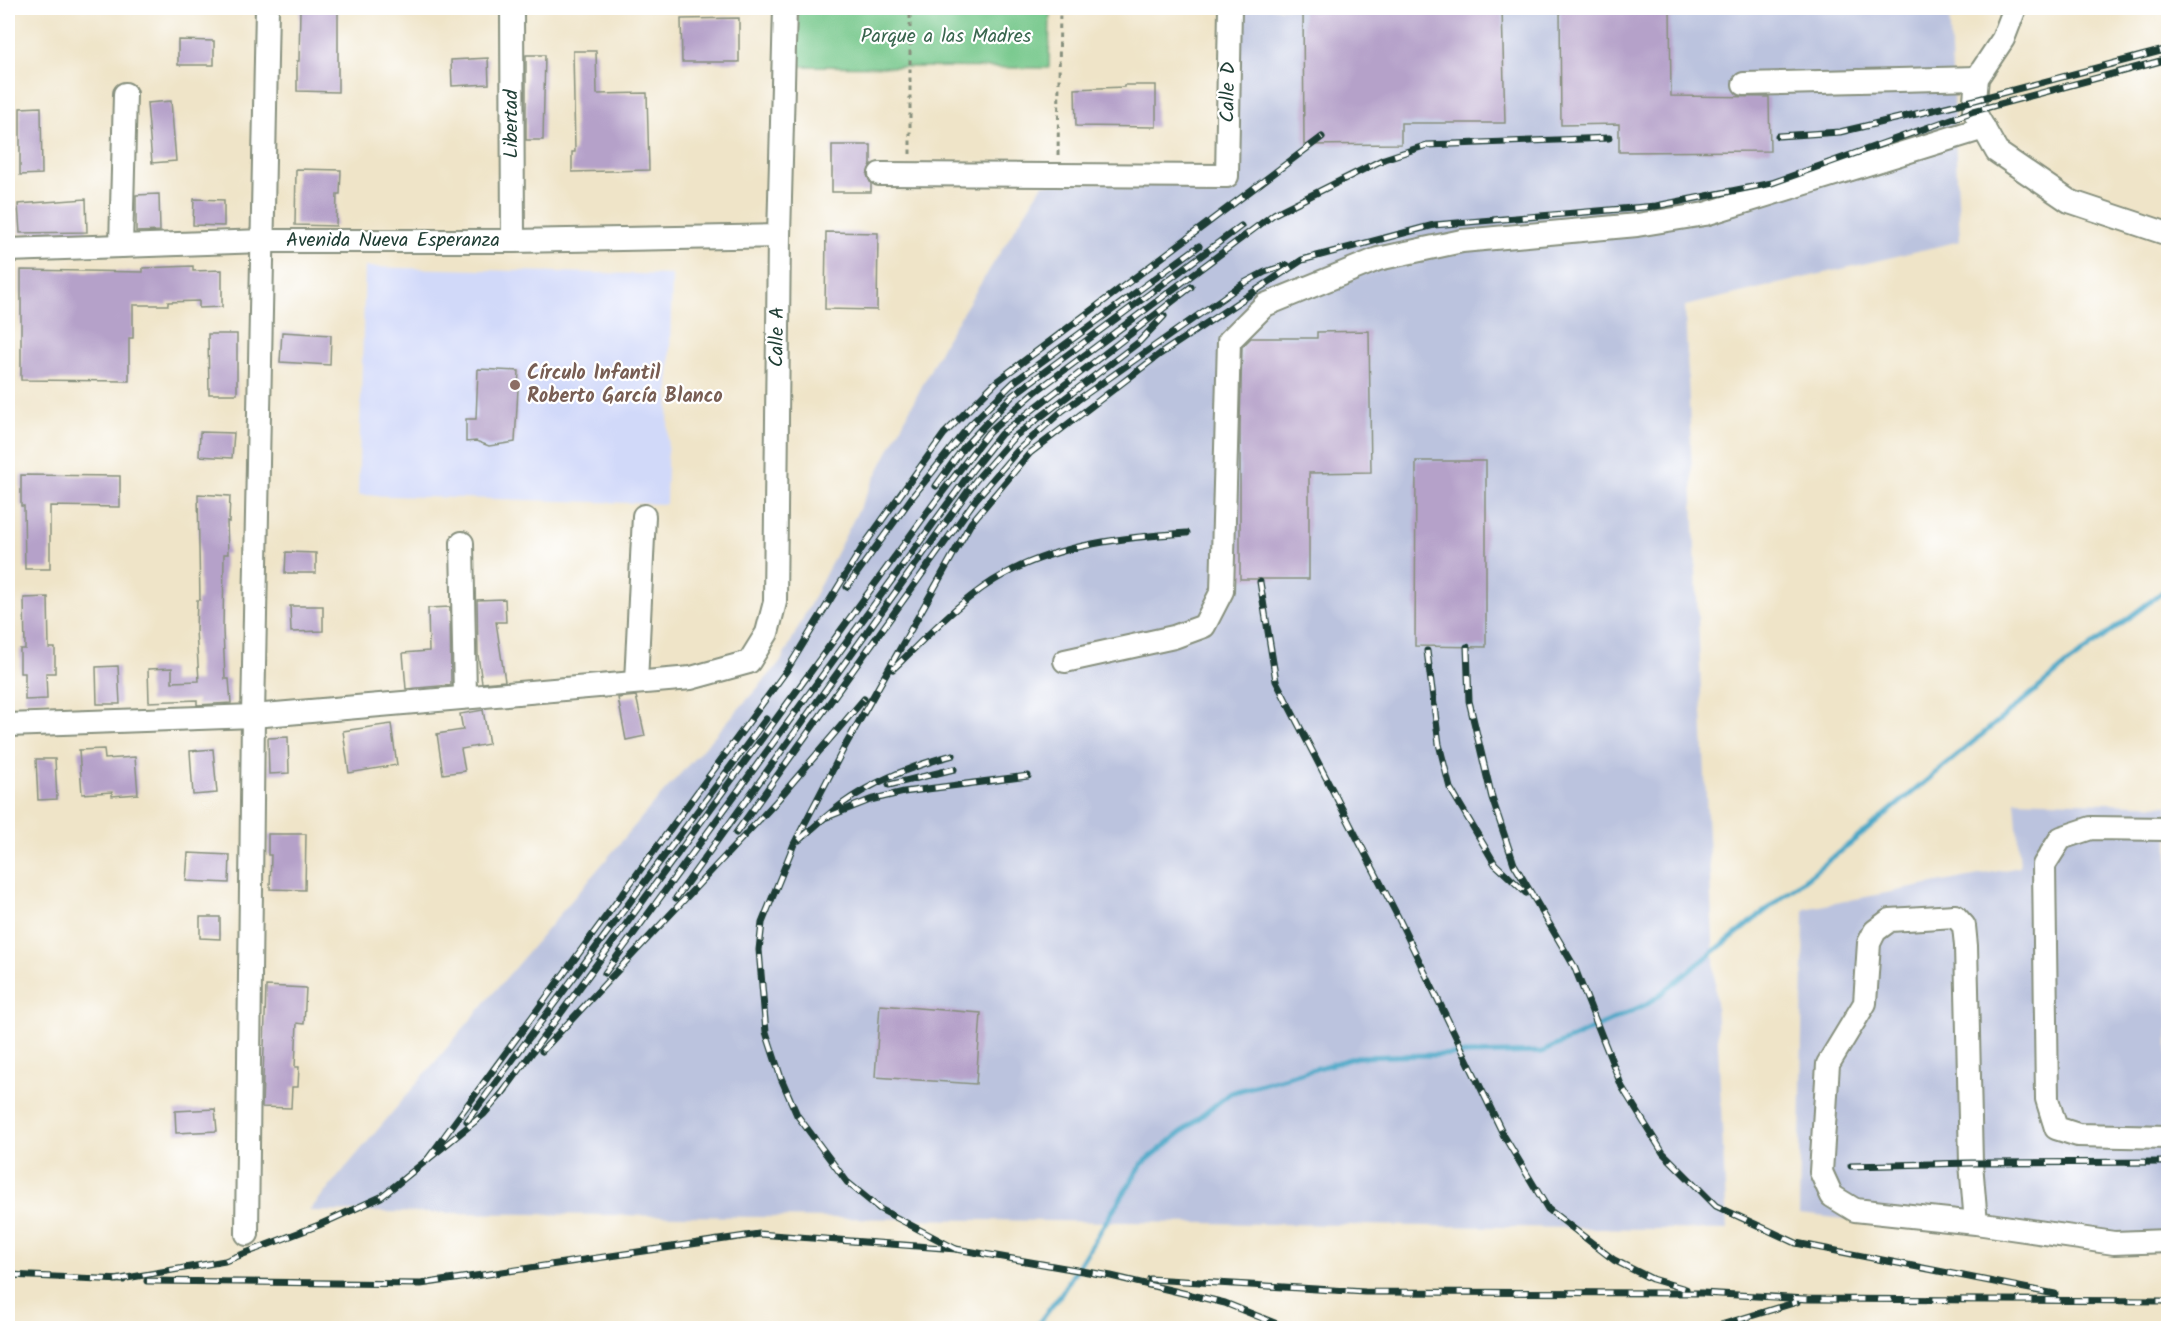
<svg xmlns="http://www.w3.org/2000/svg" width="2176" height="1336" font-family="Kalam,sans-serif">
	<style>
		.built { fill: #d1d9f9 }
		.industrial { fill: #bbc3de }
		.green { fill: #75c78a; stroke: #4a825f; stroke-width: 1.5 }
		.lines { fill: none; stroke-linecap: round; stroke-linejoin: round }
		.stream { stroke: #47a6c6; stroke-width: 5 }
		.building { fill: #b5a1c9 }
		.minor-casing { stroke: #87907e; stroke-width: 26 }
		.path { stroke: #87907e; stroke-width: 3; stroke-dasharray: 4.5 4.5; stroke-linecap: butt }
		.minor { stroke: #fff; stroke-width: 22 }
		.rail-casing { stroke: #1f3d34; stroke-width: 7 }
		.rail { stroke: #fff; stroke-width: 4.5; stroke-dasharray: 14; stroke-linecap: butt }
		.education-dot { fill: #8d6e63; stroke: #fff; stroke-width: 2 }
		.labels { text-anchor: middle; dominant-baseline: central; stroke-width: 4.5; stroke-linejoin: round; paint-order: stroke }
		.park-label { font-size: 20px; fill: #39664e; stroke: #fff }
		.street-label { font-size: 20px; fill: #1f3d34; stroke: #fff }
		.education-label { font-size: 20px; font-weight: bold; fill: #785e54; stroke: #fff; text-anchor: start }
	</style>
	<rect width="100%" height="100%" fill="#fff"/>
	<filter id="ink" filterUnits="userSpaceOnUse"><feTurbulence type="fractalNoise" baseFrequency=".0167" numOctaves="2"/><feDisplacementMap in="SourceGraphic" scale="12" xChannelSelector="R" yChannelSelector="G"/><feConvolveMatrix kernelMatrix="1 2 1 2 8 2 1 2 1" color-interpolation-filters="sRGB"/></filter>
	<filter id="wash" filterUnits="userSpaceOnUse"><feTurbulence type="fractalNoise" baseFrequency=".008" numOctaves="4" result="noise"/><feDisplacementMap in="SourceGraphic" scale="24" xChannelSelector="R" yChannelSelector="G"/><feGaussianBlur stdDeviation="1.35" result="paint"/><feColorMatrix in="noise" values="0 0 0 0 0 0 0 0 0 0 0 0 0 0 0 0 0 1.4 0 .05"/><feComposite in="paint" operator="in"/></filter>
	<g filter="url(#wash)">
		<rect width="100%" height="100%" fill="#efe4c8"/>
		<polygon class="built" points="365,267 672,275 666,504 358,495"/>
		<g class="industrial">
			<polygon points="1237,8 1949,8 1960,241 1685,306 1701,691 1727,1230 309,1211 653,804 780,663 946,339 1043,184 1232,180"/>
			<polygon points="2015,800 2168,805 2168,1250 2149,1252 1799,1214 1804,909 2020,867"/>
		</g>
		<polygon class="green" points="798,8 1050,8 1049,68 798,66"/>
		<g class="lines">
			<polyline class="stream" points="1035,1328 1061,1294 1142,1164 1230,1093 1357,1057 1542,1052 1649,1003 1862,834 2065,666 2168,588"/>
		</g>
		<g id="blocks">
			<g class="building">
				<polygon points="300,8 338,8 338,92 297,91 297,61 299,61"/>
				<polygon points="1303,8 1502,8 1505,123 1401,123 1401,144 1304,145"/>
				<polygon points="1560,8 1670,8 1671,96 1769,97 1770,151 1619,152 1619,124 1561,125"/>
				<polygon points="739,18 739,62 682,62 681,19"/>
				<polygon points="178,40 214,41 214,65 178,65"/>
				<polygon points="573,51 596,51 597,94 647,93 649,170 572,172 572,152 575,152"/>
				<polygon points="526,55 545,55 543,140 526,140"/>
				<polygon points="488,58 489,84 452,86 451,60"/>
				<polygon points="1124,85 1156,85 1156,127 1076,126 1075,89 1124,87"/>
				<polygon points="171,101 176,161 152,163 147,103"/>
				<polygon points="41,107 42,174 20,175 20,108"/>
				<polygon points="832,145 871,145 871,164 867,175 871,184 871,192 832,192"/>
				<polygon points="296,169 341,170 340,194 337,194 336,226 295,225"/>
				<polygon points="159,194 160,231 136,232 136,195"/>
				<polygon points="86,199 87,232 20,233 18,204"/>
				<polygon points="194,199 224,200 224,226 193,225"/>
				<polygon points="826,232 878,233 877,310 825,309"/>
				<polygon points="193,266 193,271 222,270 222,307 199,308 199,301 168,302 168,305 133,305 133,338 129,338 129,381 21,380 21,270 143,272 143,268"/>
				<polygon points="1369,331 1371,472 1309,473 1309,579 1240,579 1240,425 1242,347 1251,338 1317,338 1317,332"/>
				<polygon points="282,332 331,335 330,365 280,362"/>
				<polygon points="208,334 237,334 237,394 209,394"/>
				<polygon points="478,369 519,371 515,442 489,446 476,441 466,442 466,419 476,419"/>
				<polygon points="200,432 234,433 232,458 199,456"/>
				<polygon points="1416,461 1486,461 1486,647 1415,646"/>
				<polygon points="21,475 120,476 120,507 50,506 50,569 25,569 24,506 21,506"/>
				<polygon points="198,494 230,496 229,522 227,521 228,554 224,554 223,630 225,679 229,679 231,703 197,705 197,700 149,702 148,669 172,668 172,682 199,681 196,630 197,600 200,600"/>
				<polygon points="286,552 316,553 316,573 285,573"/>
				<polygon points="48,597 49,648 55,648 55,673 46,673 47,699 25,700 25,673 20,673 20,649 25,649 24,598"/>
				<polygon points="505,599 506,622 496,622 505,681 482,683 478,655 477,600"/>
				<polygon points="290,606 323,606 323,631 291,632"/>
				<polygon points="450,607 451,685 406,689 403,653 429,651 428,608"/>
				<polygon points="118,666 120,704 97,704 96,667"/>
				<polygon points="636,696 645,736 626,740 618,698"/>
				<polygon points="483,710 489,744 461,749 465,771 443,774 437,734 463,730 460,714"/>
				<polygon points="391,724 397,765 349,773 343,731"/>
				<polygon points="288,737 289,773 269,774 268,738"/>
				<polygon points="104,749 105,759 135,757 138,794 112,796 112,792 82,794 79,750"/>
				<polygon points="213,749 217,793 193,795 190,751"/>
				<polygon points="36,759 55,759 57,799 38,800"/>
				<polygon points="268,834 306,834 305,890 270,889 271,855 268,855"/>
				<polygon points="188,853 230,855 229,883 186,881"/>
				<polygon points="200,917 220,917 220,939 200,938"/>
				<polygon points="266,986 306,988 304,1024 297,1023 295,1067 299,1067 298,1087 292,1087 291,1108 262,1107"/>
				<polygon points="880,1005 981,1013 976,1084 875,1077"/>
				<polygon points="215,1109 217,1131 176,1133 175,1111"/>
			</g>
		</g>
	</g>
	<g filter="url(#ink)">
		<use href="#blocks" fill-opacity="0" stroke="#87907e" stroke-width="1.5"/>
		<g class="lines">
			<g class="minor-casing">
				<g id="minor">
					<polyline points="512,8 513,241"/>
					<polyline points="2015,8 2003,39 1977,78 1974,111 1997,152 2069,201 2168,234"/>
					<polyline points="1744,84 1977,78"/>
					<polyline points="880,174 1227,176 1230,8"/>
					<polyline points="121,246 125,94"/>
					<polyline points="8,250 263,241 513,241 779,236"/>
					<polyline points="462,543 465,696"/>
					<polyline points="1065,661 1174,637 1204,626 1222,591 1229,341 1265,305 1378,259 1462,241 1637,225 1705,214 1984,128"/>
					<polyline points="636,682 644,516"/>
					<polyline points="8,725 253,716 691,678 749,662 767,633 775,602 779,236 785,8"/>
					<polyline points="2168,829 2091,828 2061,838 2044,865 2047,1099 2056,1128 2078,1135 2168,1137"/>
					<polyline points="1976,1223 1971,1163 1966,946 1964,926 1955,916 1890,920 1875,931 1869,943 1865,1003 1828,1064 1821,1172 1832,1196 1855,1210 1976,1223 2114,1243 2168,1241"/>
					<polyline points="247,1234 253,716 267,8"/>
				</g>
			</g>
			<g class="path">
				<polyline points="910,154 910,8"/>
				<polyline points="1058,155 1060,8"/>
			</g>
			<use href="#minor" class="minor"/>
			<g class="rail-casing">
				<g id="rail">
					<polyline points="1778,136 1840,132 1975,100 2168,49"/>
					<polyline points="936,486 964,447 1013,395 1241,226"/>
					<polyline points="1260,582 1276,681 1397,915 1504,1136 1548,1209 1614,1260 1652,1279 1686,1289"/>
					<polyline points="847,587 913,496 970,425 1014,382 1199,246"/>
					<polyline points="1467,647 1469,701 1492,798 1514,864 1574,966 1622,1087 1663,1153 1716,1206 1796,1243 2055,1294"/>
					<polyline points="1427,651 1439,744 1450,788 1495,864 1526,893"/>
					<path d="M893,669C928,636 962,597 1005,574C1060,544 1126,537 1187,533"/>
					<polyline points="889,785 954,769"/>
					<polyline points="827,817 870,800 904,792 1028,776"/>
					<polyline points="736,833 976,499 1018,450 1062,411 1244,283 1265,272 1287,265"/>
					<path d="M799,840C813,828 827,815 842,804C874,781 915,765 953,755"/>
					<polyline points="676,898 976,480 1014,437 1139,342 1164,316"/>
					<polyline points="605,973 973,469 1001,434 1191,287"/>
					<polyline points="542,1051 775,803 864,699"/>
					<polyline points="501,1095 937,499 988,433 1035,392 1274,214 1384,159 1427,145 1609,138"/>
					<polyline points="467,1121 766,719"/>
					<polyline points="427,1160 787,670 862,548 944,434 996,382 1322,137"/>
					<polyline points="1851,1166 1971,1163 2168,1162"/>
					<polyline points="956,1249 880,1209 847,1182 797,1115 781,1078 766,1032 759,950 762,923 794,844 844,748 971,523 1030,453 1160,354 1302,260 1434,225 1656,206 1772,183 1974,111 2168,59"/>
					<polyline points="8,1275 123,1280"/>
					<polyline points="1150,1279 1365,1292 1702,1293 1807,1299 2168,1301"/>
					<polyline points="115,1280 225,1261 319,1225 381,1197 484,1114 505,1090"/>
					<polyline points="147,1281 421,1284 759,1234 956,1249 1111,1276 1225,1303 1287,1328"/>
					<polyline points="1711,1328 1797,1302"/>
				</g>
			</g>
			<use href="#rail" class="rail"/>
		</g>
	</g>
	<circle class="education-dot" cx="515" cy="385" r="6"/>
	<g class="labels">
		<g class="park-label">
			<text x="946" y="37">Parque a las Madres</text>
		</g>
		<g class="street-label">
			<text transform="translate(1229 92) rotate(-89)">Calle D</text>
			<text transform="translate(512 124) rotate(-90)">Libertad</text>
			<text x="393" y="241">Avenida Nueva Esperanza</text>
			<text transform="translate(778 337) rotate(-89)">Calle A</text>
		</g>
		<g class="education-label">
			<text x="527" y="374">Círculo Infantil<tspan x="527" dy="23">Roberto García Blanco</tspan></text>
		</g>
	</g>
	<rect width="2176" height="1336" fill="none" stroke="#fff" stroke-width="30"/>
</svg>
